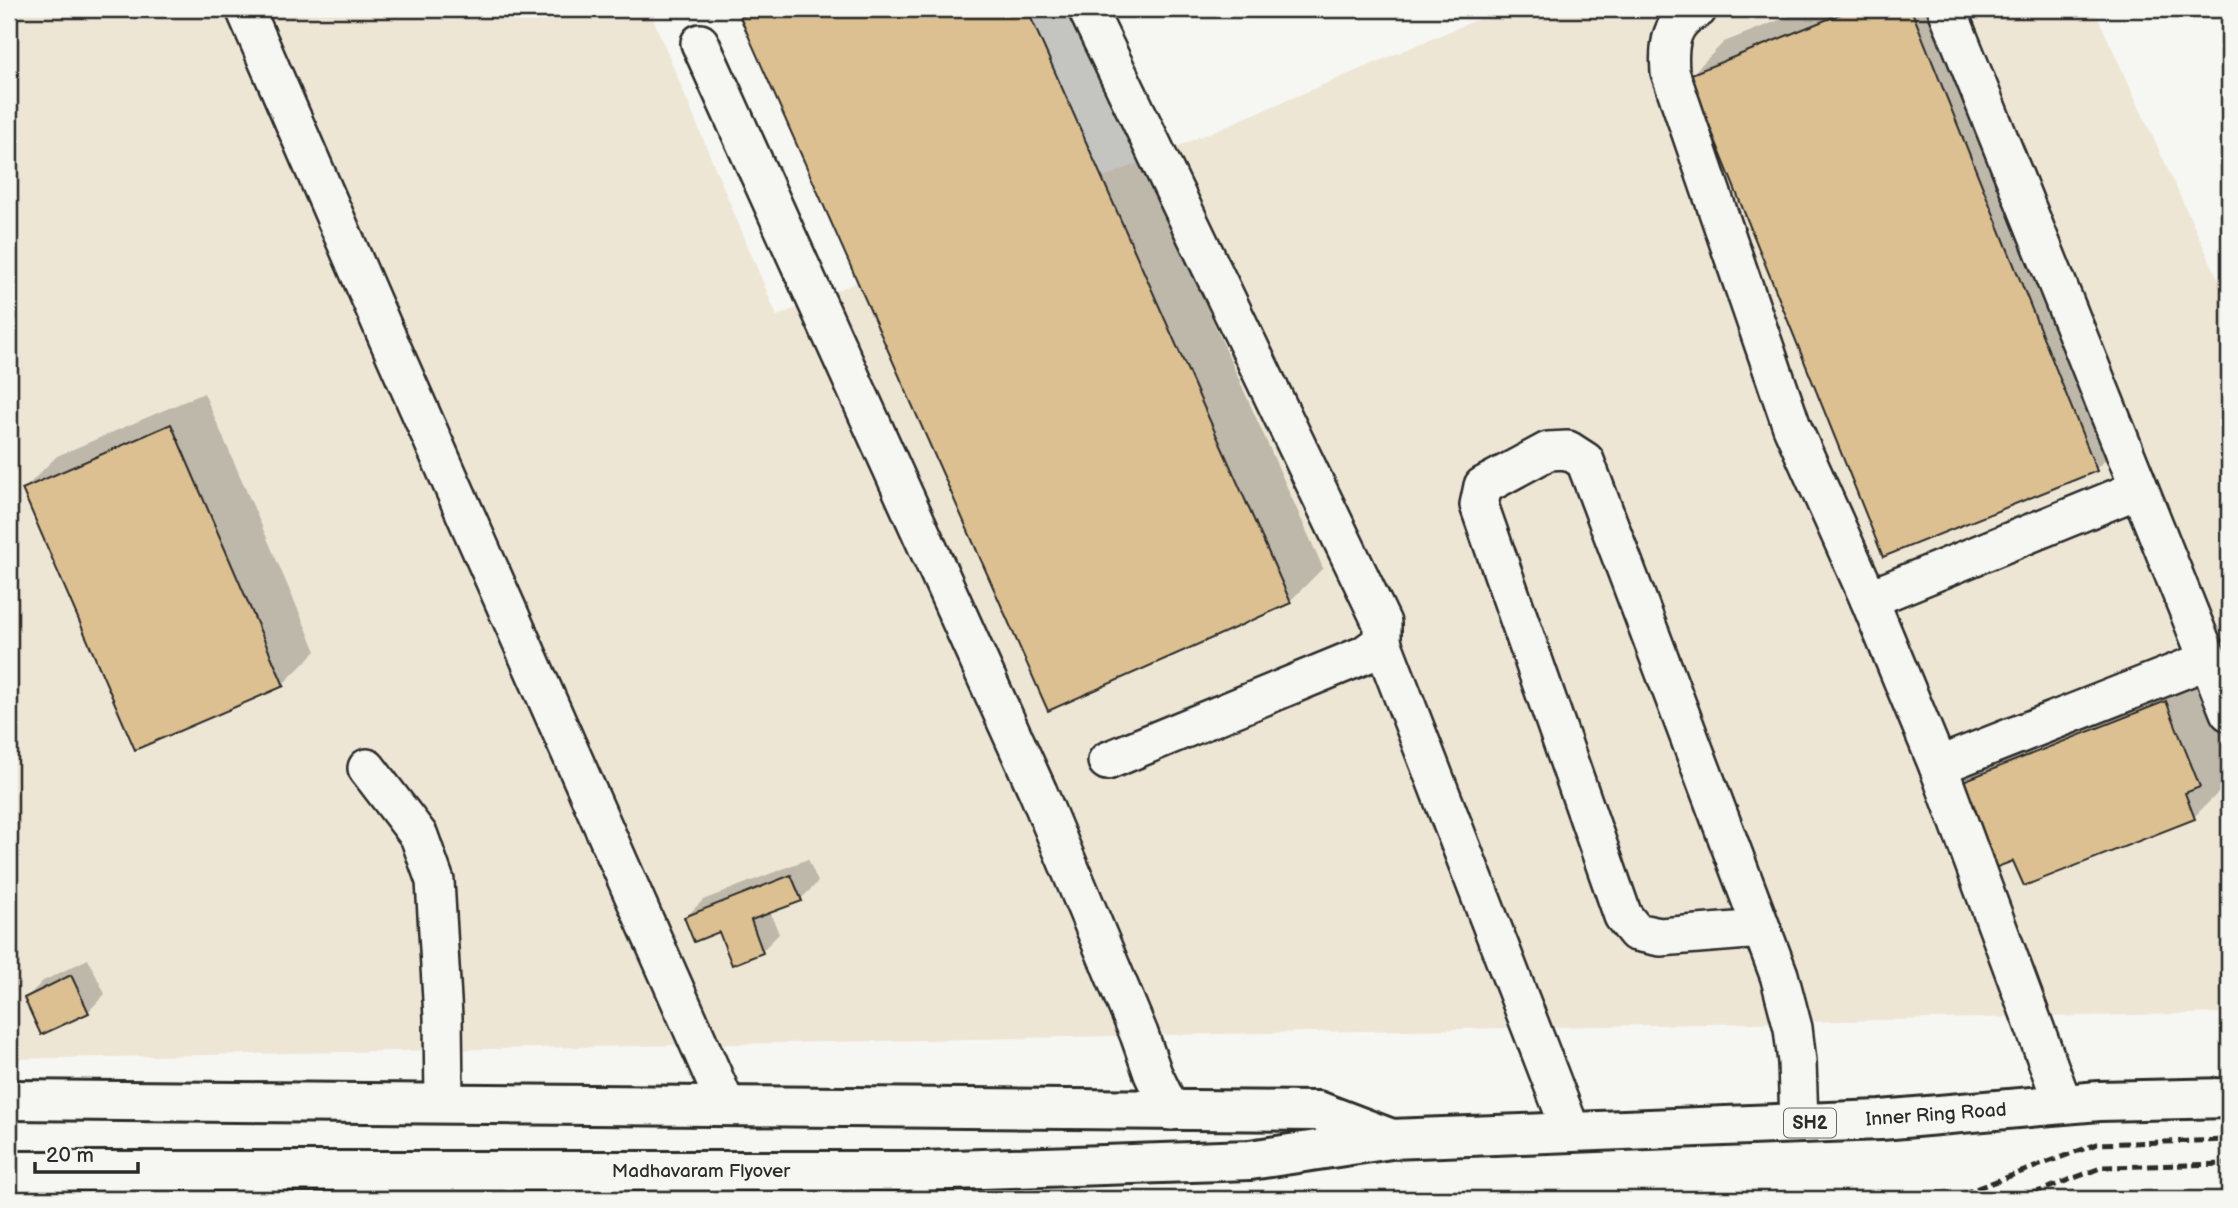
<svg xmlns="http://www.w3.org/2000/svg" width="2238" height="1208" font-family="'Balsamiq Sans',sans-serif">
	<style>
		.built { fill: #eee6d5 }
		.shadow { fill: #0003 }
		.building { fill: #dcc091; stroke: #2b2b2b; stroke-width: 2 }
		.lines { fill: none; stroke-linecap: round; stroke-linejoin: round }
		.minor-casing { stroke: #2b2b2b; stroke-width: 42 }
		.major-casing { stroke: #2b2b2b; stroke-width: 44 }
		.minor { stroke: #f6f6f2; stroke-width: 37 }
		.major { stroke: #f6f6f2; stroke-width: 38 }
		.rail { stroke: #2b2b2b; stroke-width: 5; stroke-dasharray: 10 5; stroke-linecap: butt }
		.labels { text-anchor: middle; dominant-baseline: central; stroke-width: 5; stroke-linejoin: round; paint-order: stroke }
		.shield { fill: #f6f6f2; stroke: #686867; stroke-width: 2 }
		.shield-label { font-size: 18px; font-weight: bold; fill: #2b2b2b }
		.street-label { font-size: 19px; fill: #2b2b2b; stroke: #f6f6f2 }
	</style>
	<rect width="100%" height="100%" fill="#f6f6f2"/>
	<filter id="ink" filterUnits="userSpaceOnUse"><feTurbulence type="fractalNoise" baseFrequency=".0143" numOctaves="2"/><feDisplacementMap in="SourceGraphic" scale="14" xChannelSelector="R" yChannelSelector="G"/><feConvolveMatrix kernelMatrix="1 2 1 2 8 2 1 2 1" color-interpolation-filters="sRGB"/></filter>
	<g filter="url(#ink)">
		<polygon class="built" points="9,9 649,9 777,316 1502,9 2094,9 2229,302 2229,1013 9,1059"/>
		<g class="shadow">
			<polygon points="751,9 1074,9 1323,568 1290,601 742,18"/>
			<polygon points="1807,9 1957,9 2129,436 2096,469 1691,75 1724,42"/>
			<polygon points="204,393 316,651 283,684 24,489 57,456"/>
			<polygon points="2200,669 2229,744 2229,755 2220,765 2227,784 2194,817 2014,858 1960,783 1993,750"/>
			<polygon points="808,859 818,882 801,899 770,911 779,934 762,951 720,930 686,917 703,900"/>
			<polygon points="88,959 105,994 88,1012 26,998 43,981"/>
		</g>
		<g class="building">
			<polygon points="759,9 1027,9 1291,603 1048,711 740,17"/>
			<polygon points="1853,9 1911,9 2097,471 1883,557 1689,75"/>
			<polygon points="171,424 284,686 135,750 22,489"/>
			<polygon points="2166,701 2200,787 2185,793 2195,819 2024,886 2013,861 1992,869 1958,783"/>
			<polygon points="791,875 802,901 751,920 763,953 732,965 719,932 694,942 684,917"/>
			<polygon points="71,975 89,1013 41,1035 24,998"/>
		</g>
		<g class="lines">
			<g class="minor-casing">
				<g id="minor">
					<polyline points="245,9 384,330 726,1105"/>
					<polyline points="1087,9 1382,623 1382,642 1364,655 1107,761"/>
					<path d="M1698,9C1670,21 1668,45 1670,72L1792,427L1869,599L1938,766L2063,1104"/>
					<polyline points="1947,9 2229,712"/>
					<polyline points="700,43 1038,792 1139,1034 1153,1074 1171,1111"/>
					<polyline points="1869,599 2139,489"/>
					<polyline points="1382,642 1571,1131"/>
					<polyline points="1938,766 2208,660"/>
					<polyline points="367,768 419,836 435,881 443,1017 444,1102"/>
					<polyline points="1761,929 1660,937 1636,932 1623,916 1479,505 1483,486 1548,451 1568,450 1585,461 1779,975 1793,1028 1797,1062 1799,1123"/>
				</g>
			</g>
			<g class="major-casing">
				<g id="major">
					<polyline points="9,1100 1318,1111 1389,1138"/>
					<polyline points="9,1171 924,1171 1250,1160 1391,1139 1881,1120 2099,1101 2229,1098"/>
				</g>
			</g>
			<use href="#minor" class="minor"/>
			<use href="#major" class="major"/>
			<g class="rail">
				<polyline points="1948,1199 2097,1144 2229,1140"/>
				<polyline points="2019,1199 2103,1167 2229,1164"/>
			</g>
		</g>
	</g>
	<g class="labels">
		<rect class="shield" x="1784" y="1108.5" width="52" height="29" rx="5"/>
		<g class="shield-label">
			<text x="1810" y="1123">SH2</text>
		</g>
		<g class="street-label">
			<text transform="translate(1936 1115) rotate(-4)">Inner Ring Road</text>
			<text x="701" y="1171">Madhavaram Flyover</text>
		</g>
	</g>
	<rect width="2238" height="1208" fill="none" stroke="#f6f6f2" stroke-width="35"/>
	<rect x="18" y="18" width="2203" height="1173" fill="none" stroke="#2b2b2b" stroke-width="2.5" filter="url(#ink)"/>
	<path d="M35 1162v10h103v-10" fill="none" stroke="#2b2b2b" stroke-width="3.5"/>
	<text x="46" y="1162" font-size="21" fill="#2b2b2b" stroke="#f6f6f2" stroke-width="5" paint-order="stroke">20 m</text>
</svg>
